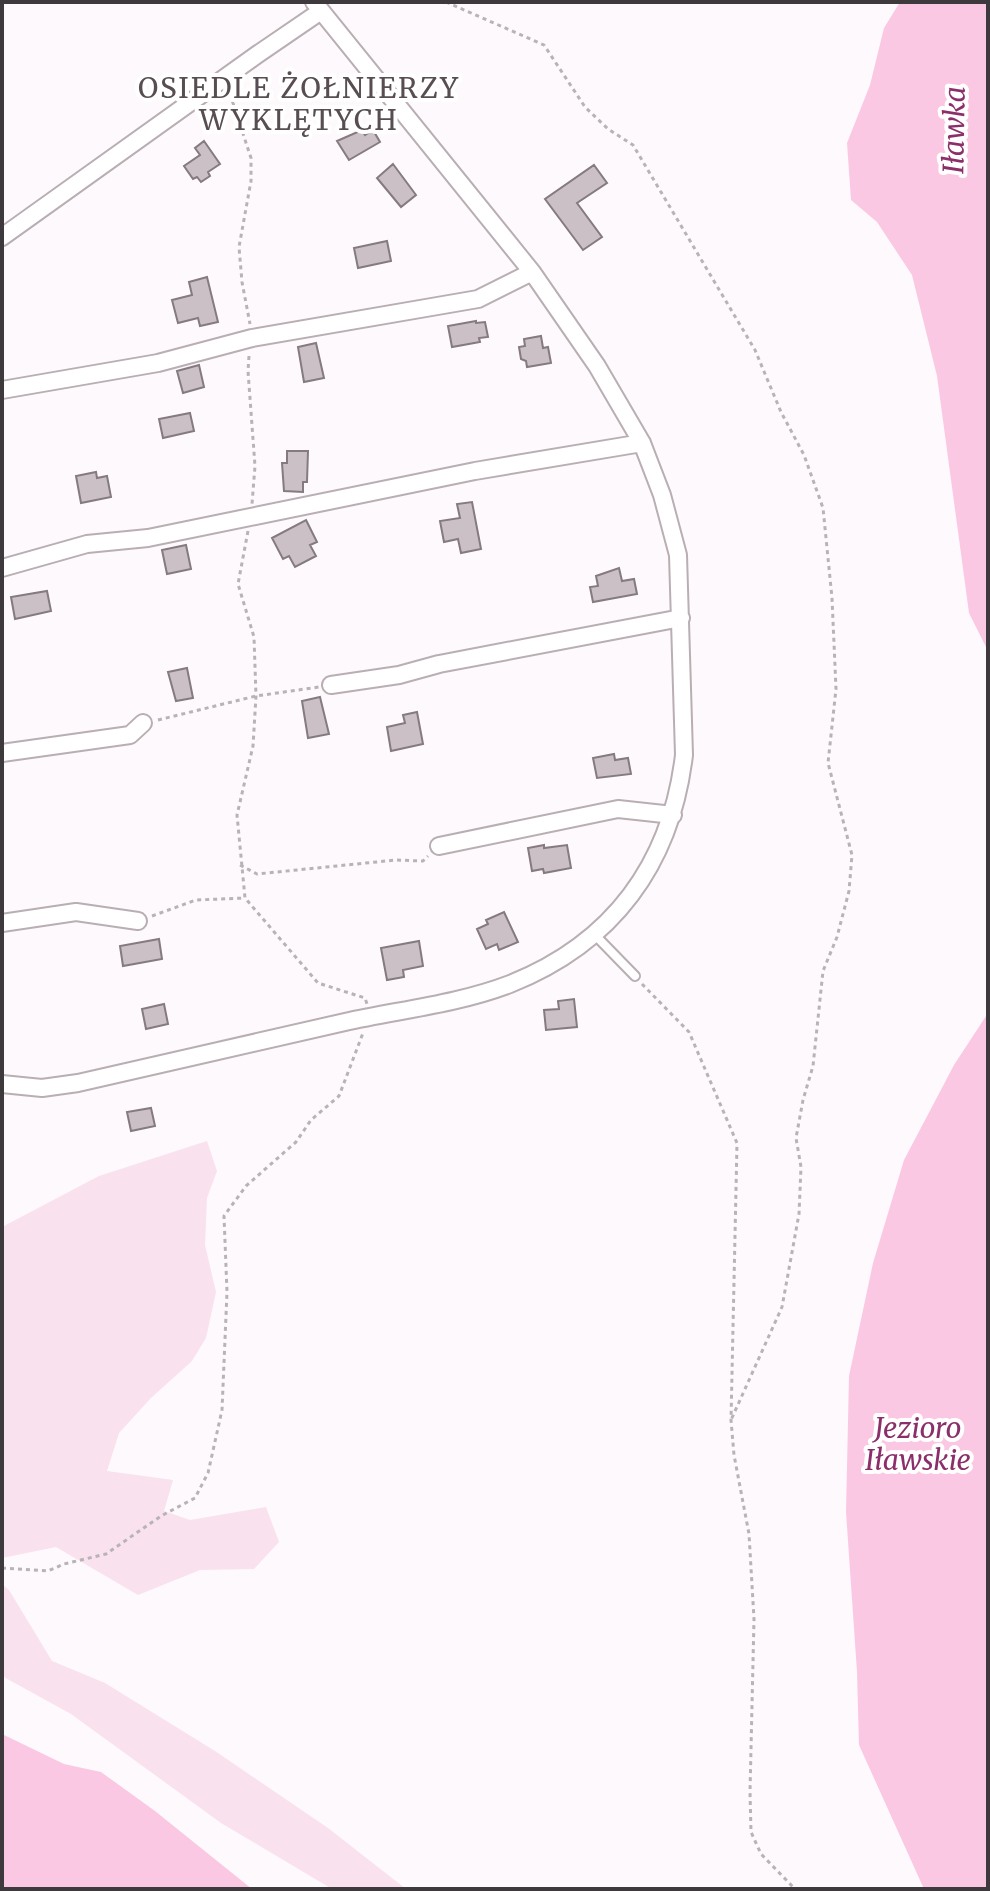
<svg xmlns="http://www.w3.org/2000/svg" width="990" height="1891" viewBox="0 0 990 1891" font-family="Merriweather,serif">
<rect width="100%" height="100%" fill="#fef9fc"/>
<path fill="#f9e1ed" d="M207,1141L217,1171L207,1198L205,1245L216,1292L206,1338L192,1361L151,1398L119,1433L107,1471L173,1480L164,1511L190,1520L266,1507L279,1542L254,1569L200,1570L138,1595L56,1547L2,1558V1227L99,1176Z
M2,1584L9,1590L52,1661L105,1683L215,1751L328,1828L406,1889H332L221,1823L71,1714L2,1676Z"/>
<path fill="#fbc8e4" d="M900,2H988V651L969,613L937,376L912,275L877,222L851,200L847,143L870,85L884,28Z
M988,1013V1889H924L859,1745L857,1672L846,1512L849,1376L873,1263L904,1160L954,1065Z
M2,1734L64,1764L101,1772L155,1811L252,1889H2Z"/>
<path fill="#cbc0c5" stroke="#847a7f" stroke-width="2" d="M362,130L365,135L373,130L380,142L349,160L337,141Z
M204,141L220,164L208,172L210,176L201,182L197,177L193,179L184,166L200,155L195,148Z
M393,164L416,195L401,207L377,178Z
M594,165L607,183L577,203L602,237L583,250L545,199Z
M387,241L391,261L358,268L354,248Z
M207,277L218,322L200,326L198,318L178,323L172,300L192,295L189,282Z
M476,321V323L485,322L488,337L479,338L480,342L452,347L448,326Z
M541,336L543,348L548,347L551,363L527,367L526,361L521,359L519,347L525,346L524,339Z
M316,343L324,378L304,382L298,347Z
M199,365L204,387L183,393L177,371Z
M190,413L194,431L163,438L159,419Z
M287,451H308L307,482H303V492L284,491L282,463H287Z
M96,472L97,478L107,476L111,497L81,503L76,476Z
M472,502L481,549L461,553L458,539L444,542L440,521L460,518L457,504Z
M306,520L317,542L310,545L316,556L295,567L289,556L283,559L272,538Z
M186,545L191,569L167,574L162,550Z
M619,568L622,581L634,579L637,594L593,602L590,587L598,586L596,576Z
M47,591L51,611L15,619L11,597Z
M187,668L193,698L176,701L168,672Z
M320,697L329,734L308,738L302,701Z
M417,712L423,744L391,751L387,727L405,723L403,715Z
M614,754L615,760L628,758L631,774L597,778L593,758Z
M544,845V848L567,845L571,868L544,873L543,869L532,871L528,848Z
M504,912L518,942L499,950L497,944L486,949L477,929L488,924L486,920Z
M159,939L162,959L123,966L120,946Z
M419,941L423,966L403,970L404,977L387,980L381,948Z
M574,999L577,1027L546,1030L544,1010L559,1009L558,1001Z
M164,1004L168,1024L146,1029L142,1009Z
M151,1108L155,1126L131,1131L127,1112Z"/>
<g fill="none" stroke-linecap="round" stroke-linejoin="round">
<g stroke="#b9aeb4" stroke-width="12">
<path id="lane" d="M595,935L635,976"/>
</g>
<g stroke="#b9aeb4" stroke-width="20">
<path id="street" d="M2,237L258,54L321,11
M2,390L158,363L252,338L478,299L532,272
M2,568L87,544L148,538L475,471L642,443
M331,685L399,675L439,664L681,618
M2,753L130,735L143,723
M439,846L618,809L673,815
M2,923L76,912L138,921
M2,1084L42,1088L78,1083C167,1063 256,1042 345,1022C399,1010 458,1004 510,984C613,943 671,864 684,755L678,555L662,495L642,443L597,366L532,272L314,2"/>
</g>
<path stroke="#b8b3b6" stroke-width="3" stroke-dasharray="4 4" stroke-linecap="butt" d="M446,2L544,45L585,107L608,129L633,145L755,350L781,412L804,455L823,508L832,598L836,689L828,763L852,855L849,891L837,937L823,971L813,1066L803,1100L796,1138L801,1167L799,1214L782,1307L731,1420
M230,94L251,158V181L239,247L242,282L250,324
M249,356L248,371L255,466L252,504
M248,531L238,584L254,637L256,696L253,746L237,815L245,898L318,983L365,998L367,1004
M158,720L256,696L319,687
M240,865L257,874L396,860L423,861L428,856
M152,916L196,900L245,898
M642,984L689,1032L737,1143L731,1420L734,1455L749,1534L754,1619L750,1792L751,1832L761,1854L795,1889
M2,1568L48,1571L64,1564L106,1554L161,1516L195,1498L208,1473L222,1410L227,1292L224,1216L246,1186L296,1142L311,1120L339,1096L363,1033"/>
<use href="#lane" stroke="#fff" stroke-width="8"/>
<use href="#street" stroke="#fff" stroke-width="16"/>
</g>
<g text-anchor="middle" stroke-width="8" stroke-linejoin="round" paint-order="stroke">
<g font-size="28" letter-spacing="2" fill="#574d52" stroke="#fff">
<text x="299" y="98">OSIEDLE ŻOŁNIERZY<tspan x="299" dy="32">WYKLĘTYCH</tspan></text>
</g>
<g font-size="28" font-style="italic" fill="#8b2f6a" stroke="#fff">
<text transform="translate(954 130) rotate(-89)" y="10">Iławka</text>
<text x="918" y="1438">Jezioro<tspan x="918" dy="32">Iławskie</tspan></text>
</g>
</g>
<rect width="990" height="1891" fill="none" stroke="#3e393c" stroke-width="8"/>
</svg>
